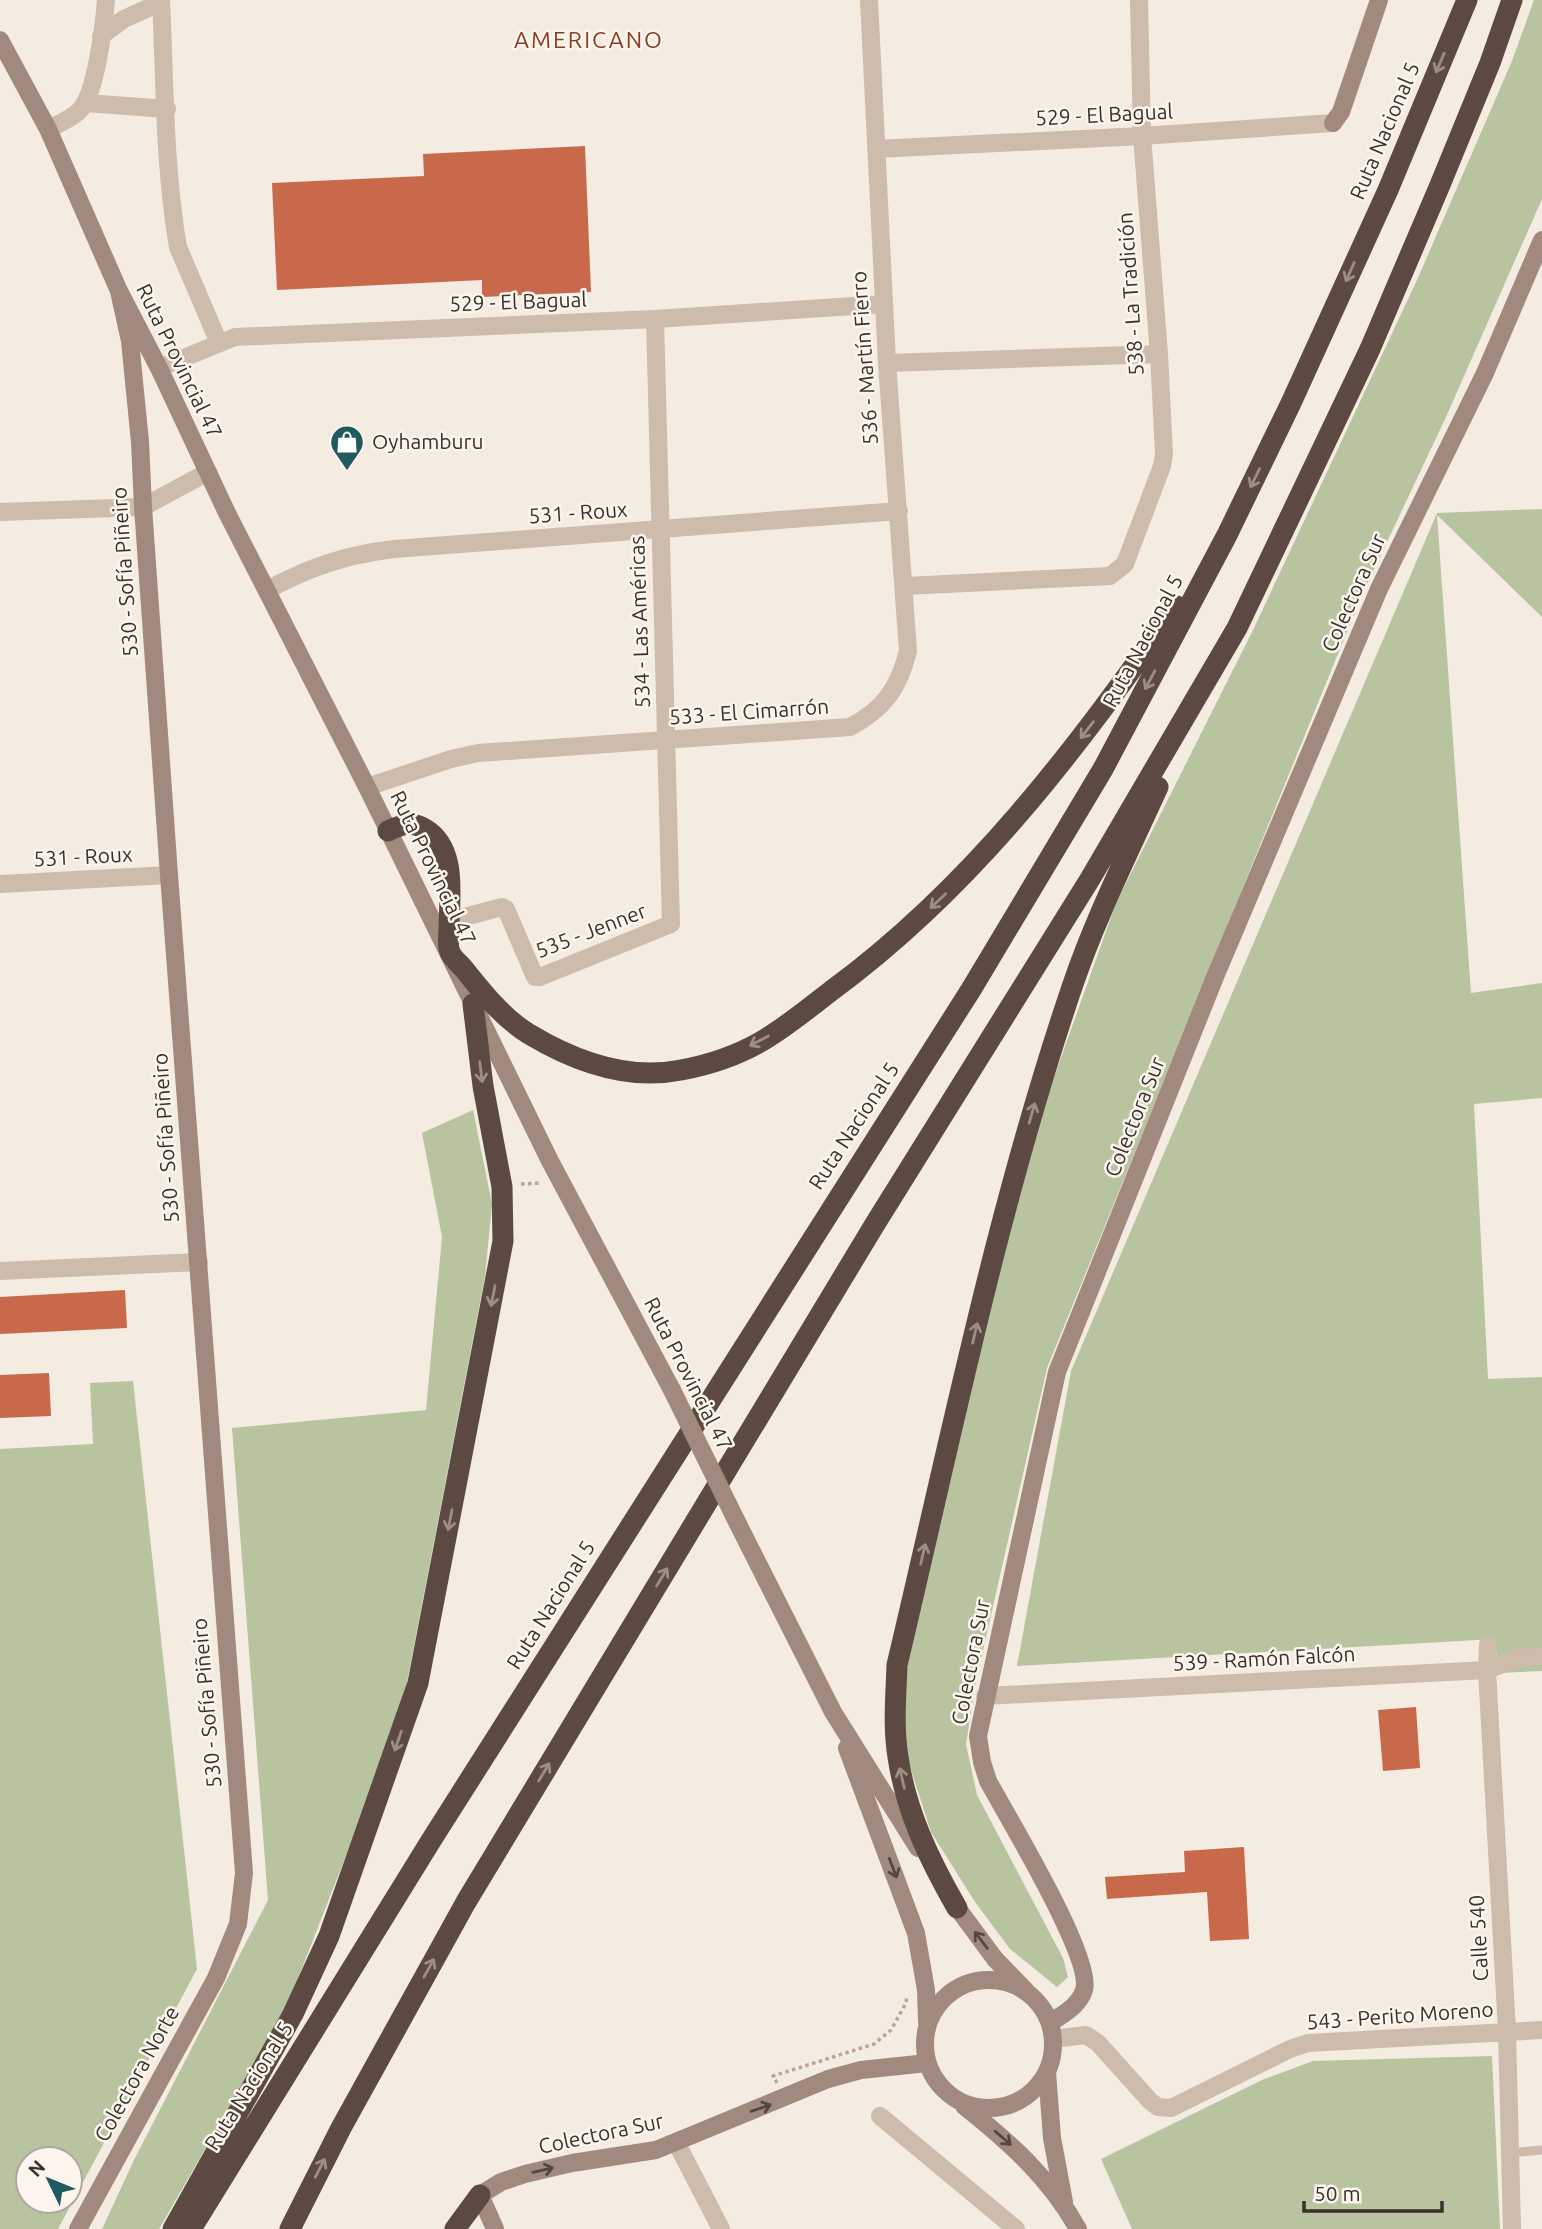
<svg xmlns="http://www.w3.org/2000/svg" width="1542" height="2229" viewBox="0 0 1542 2229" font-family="Ubuntu,sans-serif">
<rect width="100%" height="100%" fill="#f4ebe1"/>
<path fill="#b8c4a0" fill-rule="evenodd" d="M1534,0H1542V199L1446,417L1362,595L1047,1368L975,1686L966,1744L977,1795L1063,1958L1068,1977L1057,1987L1010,1949L975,1902L931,1832L905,1751L904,1687L911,1646L1021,1170L1116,903L1253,630L1417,280L1512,61Z
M1542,509V617L1437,515L1471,993L1542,983V1098L1474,1104L1488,1379L1542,1377V1671L1499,1673L1495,1639L1017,1666L1071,1371L1437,513Z
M473,1110L492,1204L485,1276L407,1682L383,1761L286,2009L159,2229H102L134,2160L268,1900L232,1428L426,1410L442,1237L422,1133Z
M133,1381L197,1969L58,2229H0V1449L93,1444L90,1383ZM28,2159H70V2201H28Z
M1492,2056L1500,2229H1132L1101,2159L1262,2080L1313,2061Z"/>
<path fill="#c8694b" d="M585,146L591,292L482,297V280L277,290L272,183L424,176L423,154Z
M125,1290L127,1328L0,1334V1297Z
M49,1373L51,1416L0,1418V1375Z
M1416,1707L1420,1768L1383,1771L1378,1710Z
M1244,1847L1249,1939L1210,1941L1207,1892L1107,1899L1105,1877L1185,1872L1184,1851Z"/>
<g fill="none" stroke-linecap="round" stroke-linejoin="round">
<path stroke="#b9a596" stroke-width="3.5" stroke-dasharray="3.5 3.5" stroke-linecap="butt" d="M521,1184L542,1183
M777,2083L773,2076L874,2044L891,2030L906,2003L907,1995"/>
<path stroke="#cdbbac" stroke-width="9" d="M1509,2153L1542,2150"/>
<path stroke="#cdbbac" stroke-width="18" d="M161,0C165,82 164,166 178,247L219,343
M101,36L124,19L161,2
M86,103L167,109
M48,129C58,124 72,119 80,110C96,94 104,24 106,0
M876,149L1142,136L1333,123
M887,363L1159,354
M159,368L235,337L655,319L884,304
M0,512L143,507L208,472
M905,586L1110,576L1125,564L1162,466L1164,454L1159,354L1142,136L1139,0
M267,590C310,567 345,555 394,549L899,511
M367,787L451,759L478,753L850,727C884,709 899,688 908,651L887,363L869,0
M0,884L169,875
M449,921L502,907L506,909L532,970L535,977H540L671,924L655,319
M0,1271L199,1262
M1488,1644L1487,1670L1507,2031L1512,2229
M985,1696L1487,1670L1518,1658L1542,1656
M1053,2039L1086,2035L1098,2043L1150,2101L1158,2107L1171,2108L1290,2049L1308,2043L1542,2030
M880,2116L1016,2229
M676,2142L721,2229"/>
<path stroke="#a18a7d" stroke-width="18" d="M0,40L48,129L119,291L159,368L227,513L367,787L550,1161L672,1390
M1333,123L1341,112L1379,0
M738,1524L833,1712L918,1848
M847,1748L916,1933L926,1990L927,2022
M950,1898L995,1959L1026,1991
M925 2044a64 64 0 1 1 128 0a64 64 0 1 1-128 0Z
M1050,2023C1063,2014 1079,2006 1084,1990C1094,1959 1007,1816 988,1781L982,1762L978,1736L1057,1372L1215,977L1379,589L1485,373L1542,240
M1047,2072L1052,2138L1064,2202
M964,2106C1009,2142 1050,2178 1078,2229
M78,2229L216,1978L238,1924L244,1873L169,875L143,507L140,442L130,341L119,291
M495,2229L480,2195L501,2182L525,2174L572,2163L656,2150L828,2079L861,2070L927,2063"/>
<path stroke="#5c4a42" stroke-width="21" d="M388,831C402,824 412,821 425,829C458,849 449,897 449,929C449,936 447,946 450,952C452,958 460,964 464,969C483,993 503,1018 529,1034C574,1061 627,1081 681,1070C708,1065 738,1055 762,1041C786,1027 809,1008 831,991C974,886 1076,749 1177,606
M957,1908C930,1861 906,1812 898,1757C893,1727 896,1695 897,1665C951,1438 997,1208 1072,987C1095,919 1128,853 1158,787
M173,2229L293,2014L329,1936L418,1683L503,1241L502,1187L483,1086L473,1004
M191,2229L432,1839L972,988L1103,769L1227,535L1291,403L1388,190L1467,0
M290,2229L341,2128L466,1902L875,1224L1090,879L1237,628L1370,349L1440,185L1490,63L1512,0
M455,2229L480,2195"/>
<path stroke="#a18a7d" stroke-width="18" d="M672,1390L738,1524"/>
</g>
<defs><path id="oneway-shaft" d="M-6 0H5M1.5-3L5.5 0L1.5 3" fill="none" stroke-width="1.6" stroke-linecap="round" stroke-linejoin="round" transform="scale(1.75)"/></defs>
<g stroke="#9c8e87">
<use href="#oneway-shaft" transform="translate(1440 63) rotate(113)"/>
<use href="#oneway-shaft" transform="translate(1350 272) rotate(114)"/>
<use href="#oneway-shaft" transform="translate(1255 478) rotate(116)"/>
<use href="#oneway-shaft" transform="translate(1150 680) rotate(118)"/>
<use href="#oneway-shaft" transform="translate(1087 730) rotate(128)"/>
<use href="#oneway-shaft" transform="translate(938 901) rotate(137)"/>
<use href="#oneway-shaft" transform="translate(759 1041) rotate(152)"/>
<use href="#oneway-shaft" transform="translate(481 1072) rotate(83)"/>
<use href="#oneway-shaft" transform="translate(1032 1113) rotate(-74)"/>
<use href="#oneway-shaft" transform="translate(493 1296) rotate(101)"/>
<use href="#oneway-shaft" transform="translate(975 1333) rotate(-77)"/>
<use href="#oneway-shaft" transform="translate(450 1520) rotate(101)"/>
<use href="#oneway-shaft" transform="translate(923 1554) rotate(-77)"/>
<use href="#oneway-shaft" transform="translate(662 1577) rotate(-59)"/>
<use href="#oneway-shaft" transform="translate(398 1741) rotate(109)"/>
<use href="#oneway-shaft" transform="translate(544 1772) rotate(-59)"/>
<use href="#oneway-shaft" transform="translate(902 1778) rotate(-103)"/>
<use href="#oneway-shaft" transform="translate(429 1968) rotate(-61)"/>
<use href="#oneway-shaft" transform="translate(320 2168) rotate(-63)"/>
</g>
<g stroke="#544640">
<use href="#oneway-shaft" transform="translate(893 1868) rotate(69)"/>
<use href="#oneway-shaft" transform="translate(981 1940) rotate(-127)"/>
<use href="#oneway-shaft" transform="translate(761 2108) rotate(-19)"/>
<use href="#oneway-shaft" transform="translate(1003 2138) rotate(41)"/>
<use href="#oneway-shaft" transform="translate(543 2170) rotate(-13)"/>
</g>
<defs>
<g id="shop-pin" transform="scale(1.75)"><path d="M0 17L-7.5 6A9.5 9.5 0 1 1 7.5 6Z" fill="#1f5a5e" stroke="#fbf5ee"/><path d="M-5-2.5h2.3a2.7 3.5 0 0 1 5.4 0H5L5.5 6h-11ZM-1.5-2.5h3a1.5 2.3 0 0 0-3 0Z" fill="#fff"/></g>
</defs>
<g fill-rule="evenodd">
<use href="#shop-pin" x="347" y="442"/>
</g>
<g text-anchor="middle" stroke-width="5" stroke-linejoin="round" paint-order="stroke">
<g font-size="21" fill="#3b302b" stroke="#fbf5ee">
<text transform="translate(1104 115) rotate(-3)" y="7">529 - El Bagual</text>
<text transform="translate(1385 131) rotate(-67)" y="7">Ruta Nacional 5</text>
<text transform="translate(1131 294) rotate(-94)" y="7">538 - La Tradición</text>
<text transform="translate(518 302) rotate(-2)" y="7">529 - El Bagual</text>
<text transform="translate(865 358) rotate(-94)" y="7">536 - Martín Fierro</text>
<text transform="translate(179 361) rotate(64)" y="7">Ruta Provincial 47</text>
<text transform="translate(578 513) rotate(-4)" y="7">531 - Roux</text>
<text transform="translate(125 572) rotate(-94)" y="7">530 - Sofía Piñeiro</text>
<text transform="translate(1354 593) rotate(-66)" y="7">Colectora Sur</text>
<text transform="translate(640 622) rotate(-92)" y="7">534 - Las Américas</text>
<text transform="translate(1143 641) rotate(-62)" y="7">Ruta Nacional 5</text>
<text transform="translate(749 712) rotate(-4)" y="7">533 - El Cimarrón</text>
<text transform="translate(83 857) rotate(-3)" y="7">531 - Roux</text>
<text transform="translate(433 868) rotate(64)" y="7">Ruta Provincial 47</text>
<text transform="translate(591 931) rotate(-21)" y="7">535 - Jenner</text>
<text transform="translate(1135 1117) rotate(-68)" y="7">Colectora Sur</text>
<text transform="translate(854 1126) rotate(-57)" y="7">Ruta Nacional 5</text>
<text transform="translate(166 1138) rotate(-94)" y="7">530 - Sofía Piñeiro</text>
<text transform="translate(688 1374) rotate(63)" y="7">Ruta Provincial 47</text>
<text transform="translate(551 1605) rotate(-58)" y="7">Ruta Nacional 5</text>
<text transform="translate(1264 1659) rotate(-3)" y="7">539 - Ramón Falcón</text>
<text transform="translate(971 1662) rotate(-79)" y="7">Colectora Sur</text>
<text transform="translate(207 1703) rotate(-95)" y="7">530 - Sofía Piñeiro</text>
<text transform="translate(1479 1938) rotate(-93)" y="7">Calle 540</text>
<text transform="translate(1400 2016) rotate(-4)" y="7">543 - Perito Moreno</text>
<text transform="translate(137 2074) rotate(-61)" y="7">Colectora Norte</text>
<text transform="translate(249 2086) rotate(-58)" y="7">Ruta Nacional 5</text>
<text transform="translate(601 2134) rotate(-12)" y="7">Colectora Sur</text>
</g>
<g font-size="21" fill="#3b302b" stroke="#fbf5ee" text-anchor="start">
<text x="372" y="449">Oyhamburu</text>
</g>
<g font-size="23" letter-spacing="2" fill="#8c3b22" stroke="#fbf5ee">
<text x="589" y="48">AMERICANO</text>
</g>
</g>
<g transform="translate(49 2180) rotate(313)"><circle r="33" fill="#fbf5ee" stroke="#aea6a0" stroke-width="2"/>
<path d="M0-5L12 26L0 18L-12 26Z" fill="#1f5a5e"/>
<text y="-10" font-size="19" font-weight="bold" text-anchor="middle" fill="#3b302b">N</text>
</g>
<path d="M1304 2201v10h138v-10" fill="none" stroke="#3b302b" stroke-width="3.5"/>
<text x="1314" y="2201" font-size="21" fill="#3b302b" stroke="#fbf5ee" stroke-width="5" paint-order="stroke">50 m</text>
</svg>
